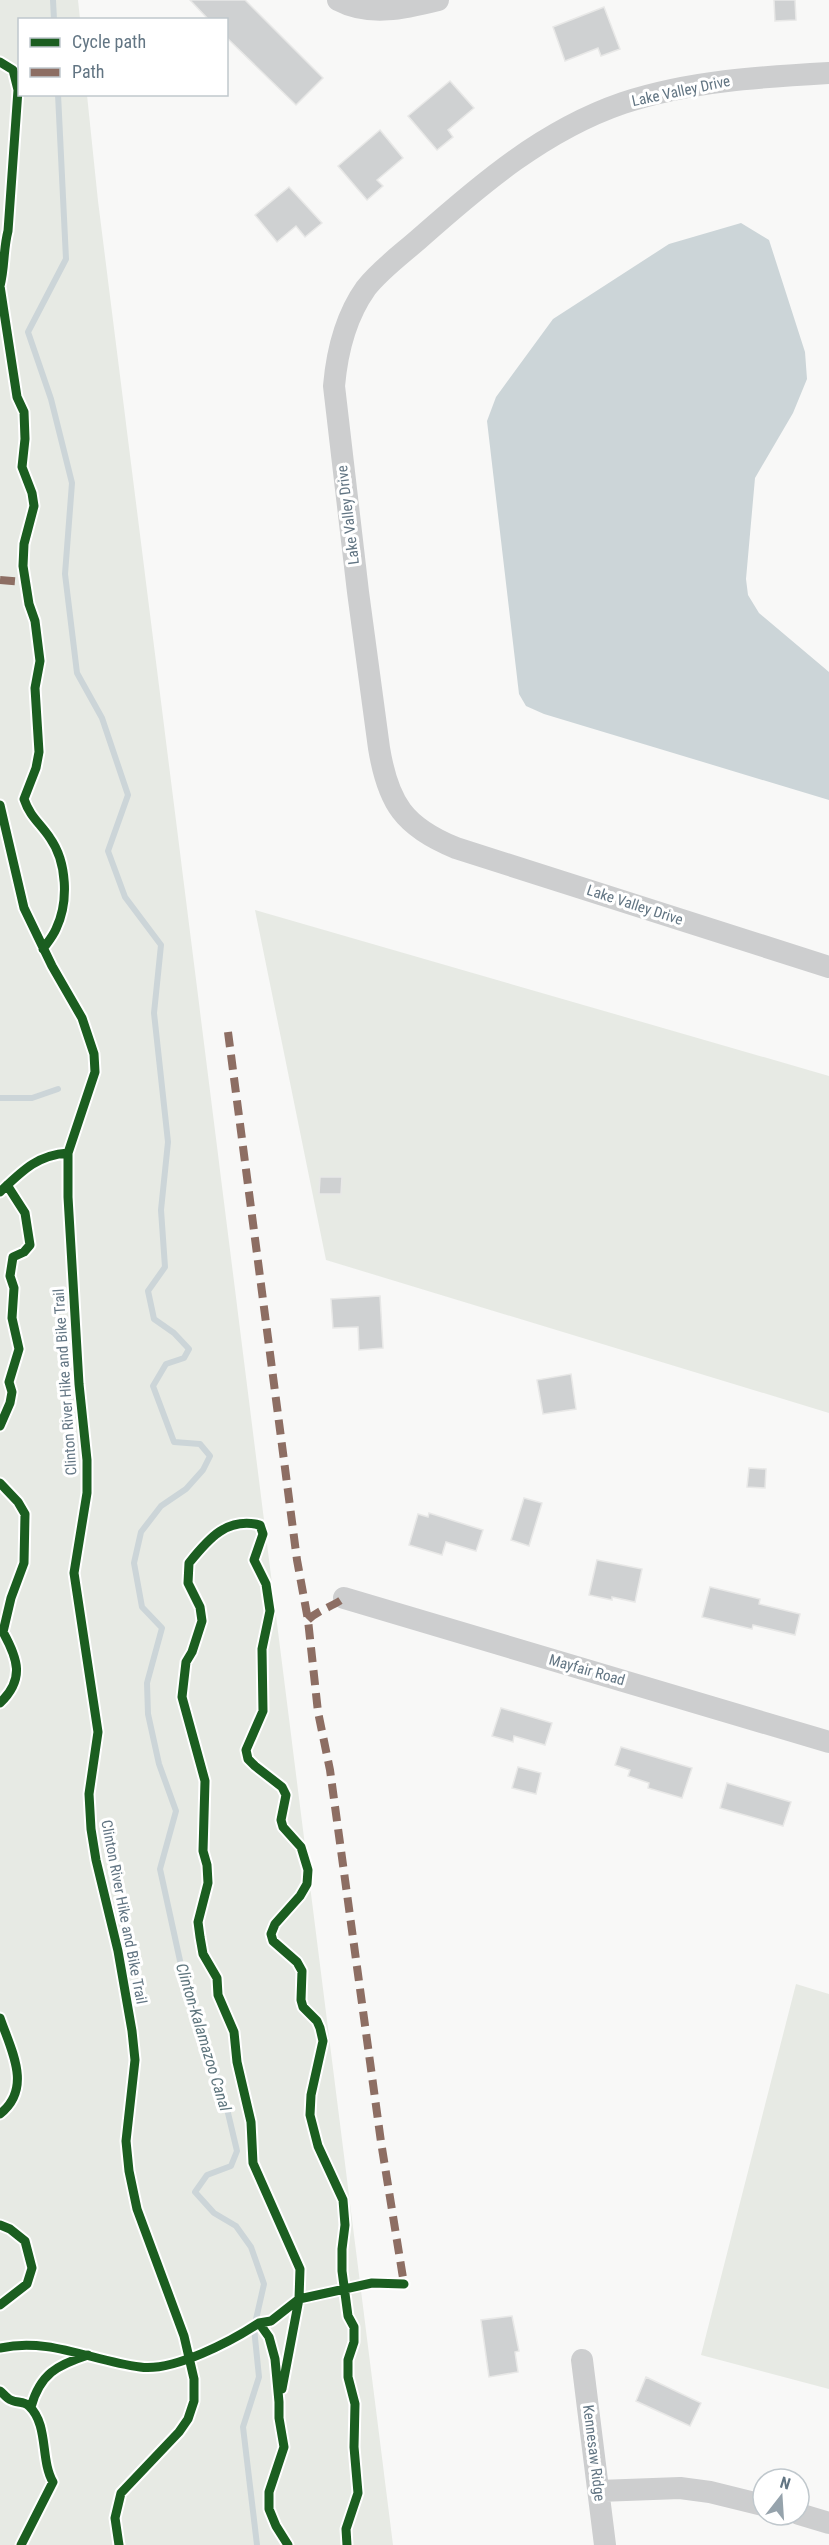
<svg xmlns="http://www.w3.org/2000/svg" width="829" height="2545" viewBox="0 0 829 2545" font-family="'Roboto Condensed',sans-serif">
<rect width="100%" height="100%" fill="#f8f8f7"/>
<path fill="#e7eae4" d="M0,0H78L80,19L20,20V94L87,95L98,201L393,2545H0Z
M255,910L829,1076V1413L326,1260Z
M796,1984L829,1994V2389L701,2355Z"/>
<path fill="#ccd5d8" d="M741,223L769,240L805,352L807,379L793,413L755,478L746,579L748,595L759,613L829,672V800L544,714L526,706L519,694L487,421L496,397L553,319L669,244Z"/>
<g fill="none" stroke-linecap="round" stroke-linejoin="round">
<path stroke="#ccd5d8" stroke-width="6" d="M53,0L54,20
M58,94L66,259L28,332L51,399L72,483L65,574L77,673L102,718L128,795L108,851L125,897L161,945L154,1013L168,1142L161,1210L165,1267L148,1291L154,1319L174,1333L189,1349L184,1358L166,1364L153,1386L174,1442L200,1444L210,1456L203,1470L186,1489L161,1506L141,1532L134,1563L142,1607L162,1628L147,1683L148,1714L159,1764L176,1811L160,1869L184,1979L228,2113L237,2151L231,2166L207,2175L195,2192L214,2213L236,2226L251,2247L264,2284L254,2328L259,2377L243,2427L257,2545
M0,1098H32L58,1089"/>
</g>
<path fill="#cfd1d2" stroke="#e8e8e7" stroke-width="1.5" d="M190,0H245L323,78L296,105L226,37V20H209Z
M774,0H795L796,20L775,21Z
M604,7L620,49L601,56L598,48L565,61L553,27Z
M450,81L474,108L448,130L453,137L437,150L408,116Z
M380,130L403,158L377,180L383,186L367,200L338,166Z
M289,187L322,223L305,237L296,226L277,242L255,215Z
M320,1177H342L341,1194H319Z
M380,1296L383,1348L359,1350L358,1327L333,1328L331,1299Z
M571,1374L576,1409L543,1414L537,1380Z
M749,1468L766,1469L765,1488L747,1487Z
M524,1498L542,1503L529,1546L511,1540Z
M429,1513L483,1530L476,1551L446,1542L442,1555L409,1545L418,1514L428,1517Z
M597,1560L642,1569L635,1602L612,1597V1600L589,1595Z
M710,1587L760,1599L759,1604L800,1614L795,1635L753,1625L752,1629L702,1617Z
M501,1708L552,1723L545,1745L514,1736L513,1742L492,1736Z
M621,1747L692,1768L682,1798L648,1788L649,1783L628,1776L630,1770L615,1765Z
M518,1767L541,1773L536,1794L512,1788Z
M727,1783L791,1802L783,1826L720,1808Z
M512,2316L519,2351L515,2352L518,2372L489,2377L481,2320Z
M646,2377L701,2403L690,2426L636,2401Z"/>
<g fill="none" stroke-linecap="round" stroke-linejoin="round">
<path stroke="#cdcecf" stroke-width="22" d="M338,0C370,17 406,8 438,0
M829,73C759,77 690,81 623,103C544,130 481,184 420,238C402,254 381,269 366,288C346,316 337,352 334,386L358,592L379,748C388,803 404,827 456,848L829,967
M344,1598L829,1742
M582,2360L605,2545
M599,2491L680,2488L710,2492L763,2505
M799,2514L829,2523"/>
<path stroke="#8d6e63" stroke-width="8" stroke-dasharray="15 8" stroke-linecap="butt" d="M0,580L24,582
M228,1032L297,1560L308,1620L318,1712L330,1770L381,2142L404,2284H399
M308,1620C318,1610 332,1607 344,1598"/>
<g stroke="#fff" stroke-width="13">
<path id="cycleway" d="M0,62L13,70L18,90L8,231C3,250 5,267 0,286L17,397L24,412L25,439L22,467L32,493L34,506L24,544L23,566L29,604L35,621L40,661L35,688L39,752L36,768L24,799C30,817 40,823 50,838C67,862 69,902 56,929C53,936 48,942 43,949
M0,805L24,908L52,966L82,1018L94,1054L95,1072L68,1153V1197L79,1384L87,1460V1493L74,1573L98,1732L89,1794L91,1829L96,1860L118,1951L132,2031L135,2060L126,2141L129,2171L137,2209L184,2336L194,2379V2401L188,2419L179,2432L121,2493L115,2518L119,2545
M0,1192C22,1171 37,1155 68,1153
M0,1426L10,1403L12,1392L9,1382L19,1349L12,1318L14,1288L10,1276L13,1257L24,1252L30,1245L25,1213L7,1185
M0,1483L18,1502L25,1514L24,1563L11,1598L3,1632C18,1659 25,1679 0,1703
M0,2018C11,2050 33,2088 0,2114
M0,2225L10,2229L25,2241L32,2268L27,2284L0,2305
M0,2348C49,2337 92,2361 140,2367C173,2372 232,2341 259,2323
M282,2389L299,2299L372,2283L404,2284
M0,2391C3,2393 7,2399 11,2400C16,2403 24,2401 29,2406C49,2425 40,2460 53,2482L21,2545
M31,2407C40,2374 57,2365 88,2355
M288,2545L276,2526L269,2509V2492L284,2447L279,2418V2402L275,2359L269,2337L259,2323L271,2321L299,2299L300,2269L253,2163L251,2122L237,2062L234,2032L218,1995L217,1978L203,1954L200,1937L198,1922L208,1883L207,1865L203,1851L205,1781L182,1697L186,1662L192,1652L202,1621L200,1607L188,1583L189,1563C209,1538 227,1517 260,1525L263,1534L254,1560L266,1584L270,1611L262,1649L263,1711L246,1750L248,1759L255,1766L282,1787L286,1795L281,1820L283,1827L301,1847L308,1870L307,1884L300,1896L275,1924L271,1934L273,1941L297,1962L302,1971L301,2000L303,2007L317,2021L320,2028L323,2041L311,2095L310,2115L318,2146L343,2200L345,2225L342,2249V2271L348,2316L354,2327V2342L348,2360V2377L355,2404L354,2447L358,2493L346,2529L347,2545"/>
</g>
<use href="#cycleway" stroke="#1b5e20" stroke-width="9"/>
</g>
<g text-anchor="middle" stroke-width="6" stroke-linejoin="round" paint-order="stroke">
<g font-size="15" fill="#627583" stroke="#fff">
<text transform="translate(681 91) rotate(-12)" y="5">Lake Valley Drive</text>
<text transform="translate(348 515) rotate(-97)" y="5">Lake Valley Drive</text>
<text transform="translate(635 905) rotate(18)" y="5">Lake Valley Drive</text>
<text transform="translate(65 1382) rotate(-94)" y="5">Clinton River Hike and Bike Trail</text>
<text transform="translate(587 1670) rotate(16)" y="5">Mayfair Road</text>
<text transform="translate(124 1912) rotate(79)" y="5">Clinton River Hike and Bike Trail</text>
<text transform="translate(594 2453) rotate(83)" y="5">Kennesaw Ridge</text>
</g>
<g font-size="16" font-style="italic" fill="#5e757d" stroke="#fff">
<text transform="translate(204 2037) rotate(73)" y="6">Clinton-Kalamazoo Canal</text>
</g>
</g>
<rect x="18" y="18" width="210" height="78" fill="#ffffff" stroke="#c0c8cd" stroke-width="1.5"/>
<rect x="30" y="38" width="30" height="9" fill="#1b5e20" stroke="#c0c8cd" stroke-width="1.5"/>
<text x="72" y="48" font-size="18" fill="#627583">Cycle path</text>
<rect x="30" y="68" width="30" height="9" fill="#8d6e63" stroke="#c0c8cd" stroke-width="1.5"/>
<text x="72" y="78" font-size="18" fill="#627583">Path</text>
<g transform="translate(781 2497) rotate(17)"><circle r="28" fill="#ffffff" stroke="#c0c8cd" stroke-width="1.5"/>
<path d="M0-4.5L10 22L0 15L-10 22Z" fill="#96a3ac"/>
<text y="-9" font-size="16" font-weight="bold" text-anchor="middle" fill="#627583">N</text>
</g>
</svg>
